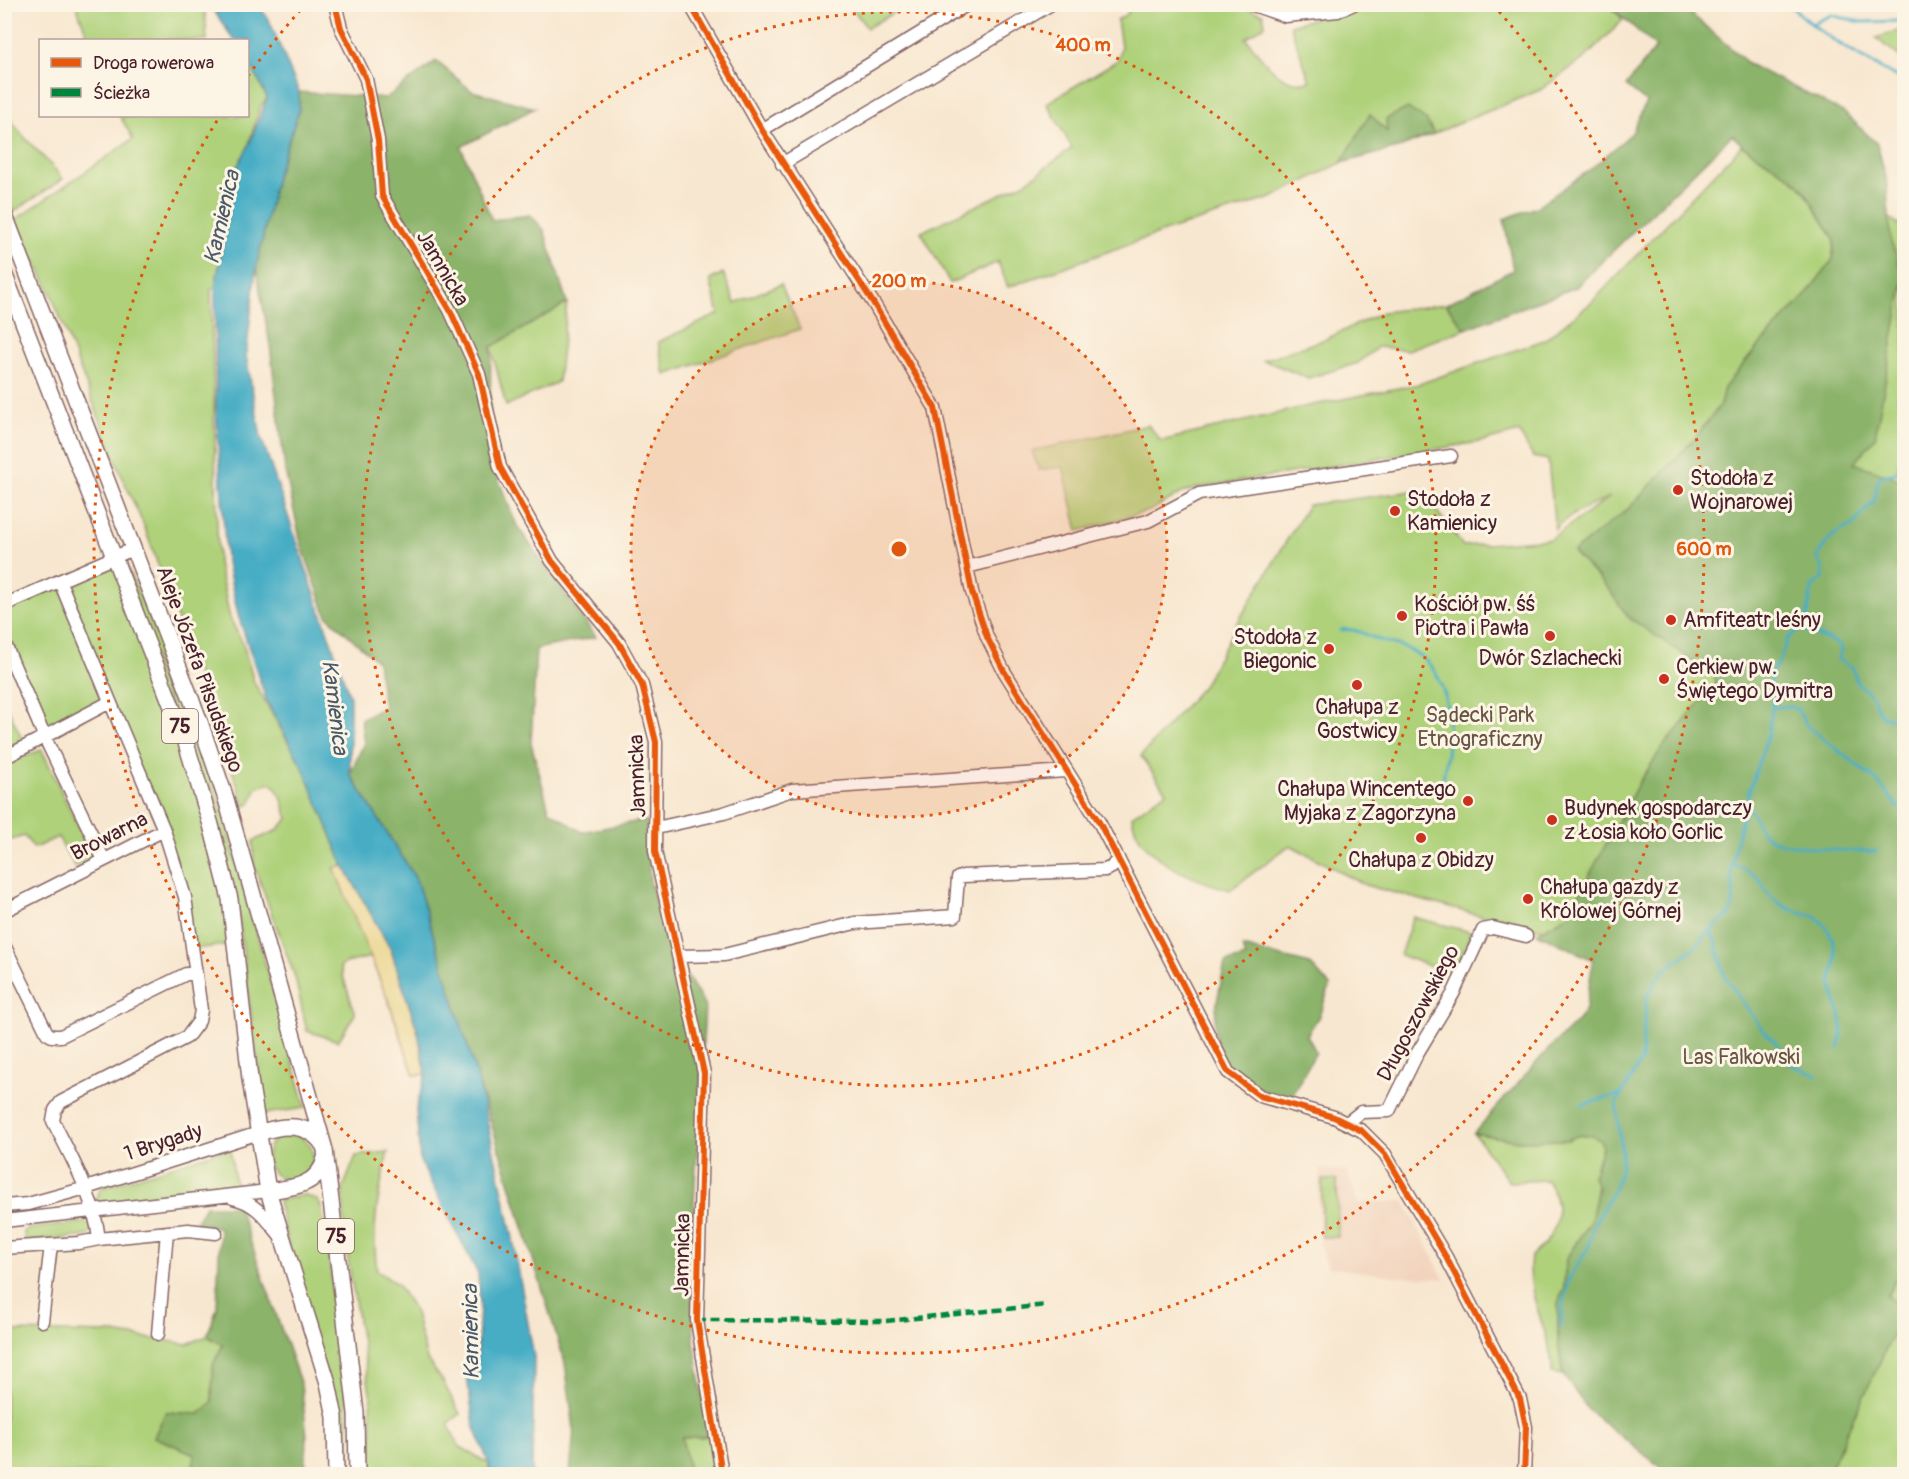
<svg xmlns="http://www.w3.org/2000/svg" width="1909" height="1479" viewBox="0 0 1909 1479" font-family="Pangolin,sans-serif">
<rect width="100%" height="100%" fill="#fcf5e5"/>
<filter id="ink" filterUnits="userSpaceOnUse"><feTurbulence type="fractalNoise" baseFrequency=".0167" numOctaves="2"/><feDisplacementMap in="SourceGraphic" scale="12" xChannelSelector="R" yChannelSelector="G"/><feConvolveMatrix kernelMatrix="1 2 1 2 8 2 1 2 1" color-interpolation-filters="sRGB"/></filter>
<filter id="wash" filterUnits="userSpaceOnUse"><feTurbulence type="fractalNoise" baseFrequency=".008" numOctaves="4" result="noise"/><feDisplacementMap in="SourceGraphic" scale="24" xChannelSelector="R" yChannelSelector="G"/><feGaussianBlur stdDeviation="1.35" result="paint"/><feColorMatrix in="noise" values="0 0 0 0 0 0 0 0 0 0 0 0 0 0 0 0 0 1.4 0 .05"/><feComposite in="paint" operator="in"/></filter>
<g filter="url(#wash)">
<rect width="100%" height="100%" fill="#f8e7d0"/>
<path fill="#f2d4be" d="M1320,1168L1348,1172L1358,1203L1404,1201L1444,1279L1401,1277L1328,1267L1320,1246L1318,1200Z"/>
<path fill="#afd17a" stroke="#7c7852" stroke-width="1.5" d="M76,5H201L205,13L207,40H89Z
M858,5V4L907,5L867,28L852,8Z
M1124,5H1238L1263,14L1265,25L1246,38C1262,58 1281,90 1310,81L1290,25L1364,5H1609L1623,20L1586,57L1540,90L1401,147L1341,163L1271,198L1169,230L1008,287L998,262L950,283L921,232L1026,182L1072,148L1047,103L1118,60L1121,47L1117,20L1129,13Z
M1904,29V60L1876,38Z
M248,59L267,98L260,107L248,147L237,167L215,288L211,289L218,563L230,618L243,644L254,682L304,770L344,866L334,868L371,957L346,963L340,967L355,1014L338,1041L307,1031L295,977L254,866L253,841L276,831L288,819L281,796L272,783L257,787L250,804L245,806L144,526L120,472L51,294L15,220L133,139L120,116H248Z
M5,110C20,138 44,155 63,179L13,212L5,190Z
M1742,145L1792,178L1804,190L1834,239L1833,259L1806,295L1756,349L1724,388L1720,405L1701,430L1886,215L1898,224L1904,221V490L1574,933L1515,925L1365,885L1290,845L1230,890C1194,880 1137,859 1132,816L1166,792L1141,756L1203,686L1239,620L1308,505L1421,490L1463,546L1550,539L1610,497C1595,504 1563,517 1555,529L1548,460L1533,457L1519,432L1485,441L1198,488L1182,493L1149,511L1078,531L1063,467L1039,470L1032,451L1148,425L1161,441L1308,406L1419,384L1544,340L1591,303Z
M723,273L735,303L781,284L800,329L665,375L658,342L719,314L710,280Z
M567,303L558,382L506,406L491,347Z
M1446,304L1465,329L1408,350L1378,347L1358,363L1308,378L1263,360L1326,339L1383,312Z
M115,557L200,789L235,944L192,949L185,897L110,703L46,738L5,642L4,605Z
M125,562L176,679L211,773L306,1108L264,1114L236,896L123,565Z
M4,700L24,743L4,753Z
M42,750L93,859L75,867L58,837L34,848L24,836L5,842V763Z
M1413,917L1471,932L1454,975L1400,955Z
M1474,1133L1519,1141L1568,1140C1580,1133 1590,1133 1601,1140L1602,1148L1596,1166V1201L1591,1220L1566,1259L1564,1287L1558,1303V1343L1563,1375L1552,1373C1553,1332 1525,1302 1531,1256C1558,1236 1566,1210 1547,1180L1509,1182Z
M267 1157a23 23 0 1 1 46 0a23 23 0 1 1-46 0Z
M230,1148L236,1189L102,1205L96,1200L101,1188Z
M388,1152C378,1195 371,1226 377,1271L397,1284L414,1310L427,1360L442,1380L460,1414L448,1424L459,1446L489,1464V1474H369L372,1441L371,1398L347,1253L344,1216L343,1188L356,1156Z
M1322,1180H1337L1338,1237H1322Z
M303,1195L318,1200L322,1209L346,1383L350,1474H342L278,1201Z
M86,1222L91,1225L93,1231L87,1236L25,1242L24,1232L28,1229Z
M1904,1266V1310L1887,1295Z
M1904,1311V1474H1827Z
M5,1331L112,1333L187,1344L207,1336L223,1344L213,1365L212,1403L199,1414L166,1412L154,1437L195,1454L192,1474H5Z
M709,1436L717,1474H690L681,1438Z"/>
<path fill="#8bb36a" stroke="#6a694a" stroke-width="1.5" d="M1609,5H1681L1750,65L1845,113L1877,144L1886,178L1891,241L1904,278L1875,438L1854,463L1904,481V1266L1887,1295L1904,1311L1827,1474H1688L1663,1469L1589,1411L1563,1375L1558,1343V1303L1564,1287L1566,1259L1591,1220L1598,1188L1593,1177L1602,1148L1601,1141C1590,1133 1580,1133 1568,1140L1519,1141L1474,1133L1545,1053L1577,1022L1586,1009L1593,960L1537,933L1568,915L1637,786L1664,745L1716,684L1714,675L1628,617L1607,587L1573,552L1629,508L1696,437L1720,405L1724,388L1756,349L1806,295L1833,259L1834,239L1804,190L1792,178L1742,145L1732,135L1576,287L1465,329L1446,304L1513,270L1504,219L1537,207L1592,168L1632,133L1646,102L1626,86L1656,47Z
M436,61L472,91L535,108L461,147L492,220L530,215L544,230L567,303L491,347L489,456L517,526L596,637L536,649L531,743L549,810L582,832L646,820L650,881L665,941L705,1005L691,1257L694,1341L709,1436L682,1438L690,1474H570L574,1429L565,1363L416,879L350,774L364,743L361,719L384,707L377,661L327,616L301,543L285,470L270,345L256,268L276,177L299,110V92L386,98Z
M1408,108L1427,121L1434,134L1401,147L1341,163L1370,114L1387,132L1386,119Z
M1242,947L1310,964L1330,986L1319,1016L1307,1035L1316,1052L1290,1099C1259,1092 1221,1073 1216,1037C1212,1014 1221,985 1225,963L1246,957Z
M205,1206H238L301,1385L307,1436L305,1474H192L195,1454L154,1437L166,1412L199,1414L212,1403L213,1365L223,1345L207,1336L217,1308L220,1228L196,1222Z"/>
<path fill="#eeda9e" stroke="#9c7c64" stroke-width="1.5" d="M344,866L391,950L418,1032L426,1074L414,1075L390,1005L334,868Z"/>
<path fill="#46adc5" stroke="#486678" stroke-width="1.5" d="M210,5H259L270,22L299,92V110L276,177L256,268L246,356L261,437L350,697V774L416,879L478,1079L512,1234L534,1357L532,1474H489V1464L474,1425L467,1377L477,1364L480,1307L478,1274L420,1161L416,1109L426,1074L418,1032L391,950L344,866L304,770L267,702L238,615L226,558L216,407L215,288L237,167L248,147L267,98L248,59V40H234Z"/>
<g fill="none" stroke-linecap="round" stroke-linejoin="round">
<path stroke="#46adc5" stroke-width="3" d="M1789,4C1822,37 1864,59 1904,81
M1812,24L1831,15L1861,22L1904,21
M1904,371L1898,397L1904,415
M1879,479L1881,476L1896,473L1904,453
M1802,629L1838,644L1842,648L1838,659L1853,668L1856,681L1874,698L1877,709L1883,716L1904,723
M1341,630C1355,628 1364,634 1377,639C1392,644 1407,646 1420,656C1455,681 1451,741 1443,778
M1772,708L1787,706L1797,709L1807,726L1876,780L1899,808
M1747,804C1752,813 1758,828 1766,836C1779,848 1855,852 1876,851
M1732,862C1740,870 1749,870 1756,876C1763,883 1767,895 1776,901C1800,920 1819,904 1833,941C1841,961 1829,973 1832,986C1839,1015 1846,1018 1839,1049
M1710,931L1715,940L1725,977L1762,1029L1782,1049L1790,1064L1817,1076
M1582,1105L1621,1094
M1561,1326L1562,1307L1569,1278L1589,1246L1594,1224L1614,1190L1620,1172L1622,1152L1616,1104L1641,1061L1647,996L1663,971L1694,948L1708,932L1730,914L1734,899L1731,871L1735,845L1750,788L1768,735L1772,708L1771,673L1779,662L1788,638L1806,625L1812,587L1823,578L1822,566L1817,558C1820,551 1830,537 1838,532C1844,529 1850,528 1855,523C1862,515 1865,509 1874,502L1878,481"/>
</g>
</g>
<g filter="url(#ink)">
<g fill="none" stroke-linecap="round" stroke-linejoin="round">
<g stroke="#876565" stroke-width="15">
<path id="minor" d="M335,4L341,28L366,79L378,140L382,196L450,310L479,374L500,467L552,561L619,643L642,685L656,742L655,851L704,1073L697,1320L722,1474
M690,4L762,130L874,304L935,408L972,592L987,637L1004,671L1099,822L1228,1072L1260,1096L1334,1117L1362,1131L1385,1154L1446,1257L1520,1399L1526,1427L1524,1474
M1250,4L1285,16L1338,11L1354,4
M762,130L968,4
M782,164L1051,4
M967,567L1148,521L1199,494L1451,456
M4,605L133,549
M4,642L45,738L104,860
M4,758L110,702
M656,828L724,813L792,790L1065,771
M4,911L164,830
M4,945L47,1033L52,1036H61L186,974H195
M678,956L724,955L855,923L955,916L958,878L963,876L1105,870L1112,867L1118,858
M1347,1123L1361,1112L1389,1111L1418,1052L1453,994L1483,930L1493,928L1526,936
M233,1198C255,1202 266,1218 279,1234
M4,1206L28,1204L86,1188L259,1133
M4,1221L268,1191
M99,1239L188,1230L216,1233
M4,1248L79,1243L99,1239C94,1196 72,1159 53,1121L55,1110L61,1102L187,1037L199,1021L201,1010L185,897L164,830L60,582
M42,1321L51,1245
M158,1334L167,1232"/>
</g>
<g stroke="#876565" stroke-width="18">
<path id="major" d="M4,213L200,722L226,799L325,1150L356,1413L357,1474
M4,273L186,743L211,825L230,899L250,1079L268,1191L328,1383L335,1417L336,1474
M259,1133C281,1125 308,1121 323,1145
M268,1191C291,1188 319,1186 325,1158"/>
</g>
<use href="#minor" stroke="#fff" stroke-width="12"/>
<use href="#major" stroke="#fff" stroke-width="15"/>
<path stroke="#00873e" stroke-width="4.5" stroke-dasharray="9 4.5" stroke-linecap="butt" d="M697,1320L886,1321L1047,1305"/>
<g stroke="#fcf5e5" stroke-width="10">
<path id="cycleway" d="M335,4L341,28L366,79L378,140L382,196L450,310L479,374L500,467L552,561L619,643L642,685L656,742L655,851L704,1073L697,1320L722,1474
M690,4L762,130L874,304L935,408L972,592L987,637L1004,671L1099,822L1228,1072L1260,1096L1334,1117L1362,1131L1385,1154L1446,1257L1520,1399L1526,1427L1524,1474"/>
</g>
<use href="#cycleway" stroke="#e8590c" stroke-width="6"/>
</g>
</g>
<circle cx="899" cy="549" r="268" fill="#e0560e" fill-opacity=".12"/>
<g fill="none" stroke="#e0560e" stroke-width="3" stroke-dasharray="3 6">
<circle cx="899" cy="549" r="268"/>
<circle cx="899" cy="549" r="537"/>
<path d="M248 76A805 805 0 0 1 305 5M1493 5A805 805 0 1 1 220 116"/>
</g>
<g fill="#c8321e" stroke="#fcf5e5" stroke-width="2">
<circle cx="1678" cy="490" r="6"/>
<circle cx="1395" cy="511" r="6"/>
<circle cx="1402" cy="616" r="6"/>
<circle cx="1671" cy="620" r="6"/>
<circle cx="1550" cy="636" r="6"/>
<circle cx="1329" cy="649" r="6"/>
<circle cx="1664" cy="679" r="6"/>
<circle cx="1357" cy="685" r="6"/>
<circle cx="1468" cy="801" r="6"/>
<circle cx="1552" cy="820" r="6"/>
<circle cx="1421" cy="838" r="6"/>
<circle cx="1528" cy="899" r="6"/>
</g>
<g text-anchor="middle" stroke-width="6" stroke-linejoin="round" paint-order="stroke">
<g fill="#fcf5e5" stroke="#7f5f63" stroke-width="1.5">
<rect x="162" y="709" width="36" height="34" rx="4.5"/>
<rect x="318" y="1219" width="36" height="34" rx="4.5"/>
</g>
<g font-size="20" font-weight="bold" fill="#4a1f2b">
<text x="180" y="733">75</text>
<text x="336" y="1243">75</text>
</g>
<g font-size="21" fill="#4a1f2b" stroke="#fcf5e5">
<text transform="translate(443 268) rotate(60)" y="7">Jamnicka</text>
<text transform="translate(200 669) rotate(70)" y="7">Aleje Józefa Piłsudskiego</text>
<text transform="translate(637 776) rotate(-92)" y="7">Jamnicka</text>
<text transform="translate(109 836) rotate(-27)" y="7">Browarna</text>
<text transform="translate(1418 1013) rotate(-62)" y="7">Długoszowskiego</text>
<text transform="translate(163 1142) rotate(-18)" y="7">1 Brygady</text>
<text transform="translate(682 1255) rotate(-89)" y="7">Jamnicka</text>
</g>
<g font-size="21" fill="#4a1f2b" stroke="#fcf5e5" text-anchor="start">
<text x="1690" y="485">Stodoła z<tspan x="1690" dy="24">Wojnarowej</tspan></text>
<text x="1407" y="506">Stodoła z<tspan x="1407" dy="24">Kamienicy</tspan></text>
<text x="1414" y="611">Kościół pw. śś<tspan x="1414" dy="24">Piotra i Pawła</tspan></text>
<text x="1683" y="627">Amfiteatr leśny</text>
<text x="1317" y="644" text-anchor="end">Stodoła z<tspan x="1317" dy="24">Biegonic</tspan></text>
<text x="1550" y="665" text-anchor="middle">Dwór Szlachecki</text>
<text x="1676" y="674">Cerkiew pw.<tspan x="1676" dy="24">Świętego Dymitra</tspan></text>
<text x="1357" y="714" text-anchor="middle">Chałupa z<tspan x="1357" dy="24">Gostwicy</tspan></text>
<text x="1456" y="796" text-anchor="end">Chałupa Wincentego<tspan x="1456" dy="24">Myjaka z Zagorzyna</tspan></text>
<text x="1564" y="815">Budynek gospodarczy<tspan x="1564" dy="24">z Łosia koło Gorlic</tspan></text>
<text x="1421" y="867" text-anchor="middle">Chałupa z Obidzy</text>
<text x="1540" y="894">Chałupa gazdy z<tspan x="1540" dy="24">Królowej Górnej</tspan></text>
</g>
<g font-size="21" fill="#685443" stroke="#fcf5e5">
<text x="1480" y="722">Sądecki Park<tspan x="1480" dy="24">Etnograficzny</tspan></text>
<text x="1741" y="1064">Las Falkowski</text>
</g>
<g font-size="22" font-style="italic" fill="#485869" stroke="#fcf5e5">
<text transform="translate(221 217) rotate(-77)" y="8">Kamienica</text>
<text transform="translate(336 707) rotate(83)" y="8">Kamienica</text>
<text transform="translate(470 1332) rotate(-91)" y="8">Kamienica</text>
</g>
</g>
<circle cx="899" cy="549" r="9" fill="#e0560e" stroke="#fcf5e5" stroke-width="3"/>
<g font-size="18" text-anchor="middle" font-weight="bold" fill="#e0560e" stroke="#fcf5e5" stroke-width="6" stroke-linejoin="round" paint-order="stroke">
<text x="1083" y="51">400 m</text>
<text x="899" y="287">200 m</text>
<text x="1704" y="555">600 m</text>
</g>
<rect width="1909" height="1479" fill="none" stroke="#fcf5e5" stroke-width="24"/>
<rect x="39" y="39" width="210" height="78" fill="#fcf5e5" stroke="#b59f9b" stroke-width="1.5"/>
<rect x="51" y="58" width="30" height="9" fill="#e8590c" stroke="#b59f9b" stroke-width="1.5"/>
<text x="93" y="69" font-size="18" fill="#4a1f2b">Droga rowerowa</text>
<rect x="51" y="88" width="30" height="9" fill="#00873e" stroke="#b59f9b" stroke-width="1.5"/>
<text x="93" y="99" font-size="18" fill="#4a1f2b">Ścieżka</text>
</svg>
